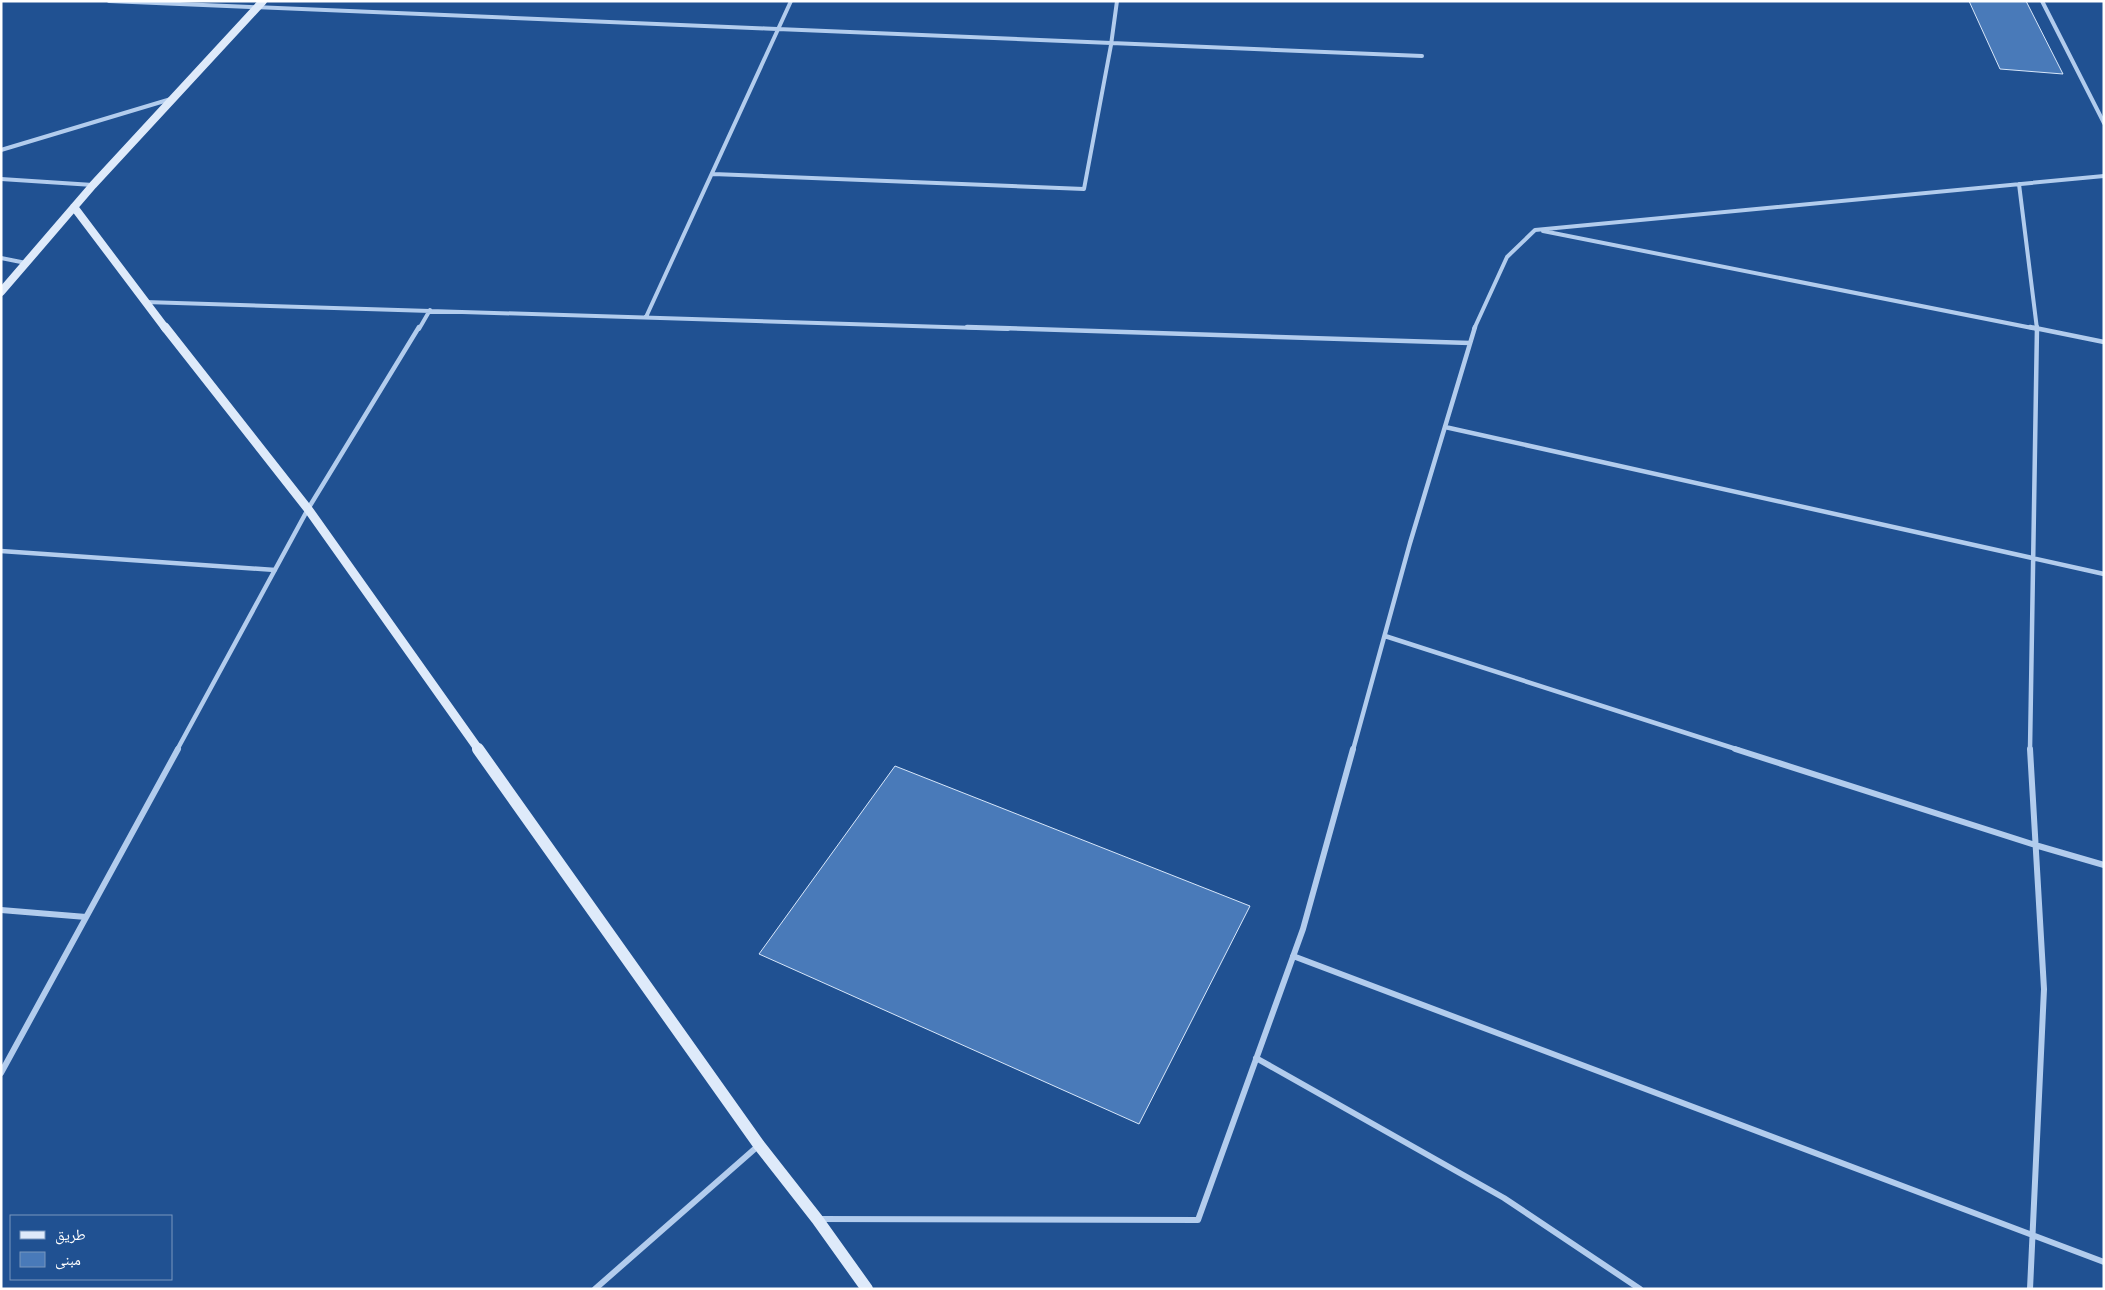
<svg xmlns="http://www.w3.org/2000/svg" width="2105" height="1290" viewBox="0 0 2105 1290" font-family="Quicksand,'Noto Naskh Arabic',sans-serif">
<rect width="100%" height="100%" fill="#205192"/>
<path fill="#497ab9" stroke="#d8e7fa" d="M1969,1H2026L2063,74L2000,69Z
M895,766L1250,906L1139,1124L759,954Z"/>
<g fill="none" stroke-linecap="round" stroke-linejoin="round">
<path stroke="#b2cced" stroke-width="4" d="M109,1C547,16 984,41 1422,56
M2042,1L2104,123
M1,150L171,99
M713,174L1084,189L1111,45L1117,1
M1,179L93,185
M2019,184L2037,329
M1543,231L2037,329
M1,258L26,263
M145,302L1008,329
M646,317L791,1
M419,329L430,310
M1474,329L1507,257L1535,230L2104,176"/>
<path stroke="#b2cced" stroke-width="4.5" d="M967,327L1470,343
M2030,327L2104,342
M1445,427L2104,574
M1,551L275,570
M1385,636L1739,750
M177,750L308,509L419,327
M1353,750L1410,543L1475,327
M2030,750L2037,327"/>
<path stroke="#b2cced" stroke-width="6" d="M1735,749L2035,845L2104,865
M2030,749L2044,989L2030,1289
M1,910L86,917
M1293,956L2104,1262
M1256,1058L1504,1198L1640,1289
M1,1073L178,749
M819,1219L1198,1220L1303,929L1353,749
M595,1289L758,1146"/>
<path stroke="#deeafa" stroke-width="8" d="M74,207L166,329
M1,292L93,185L263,1"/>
<path stroke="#deeafa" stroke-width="9" d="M165,327L308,509L479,750"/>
<path stroke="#deeafa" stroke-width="12" d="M478,749L759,1145L817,1219L867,1289"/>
</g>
<rect width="2105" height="1290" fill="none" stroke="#ffffff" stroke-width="5"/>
<rect x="10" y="1215" width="162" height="65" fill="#205192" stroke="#7997be"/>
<rect x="20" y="1231" width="25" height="8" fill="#deeafa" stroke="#7997be"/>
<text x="55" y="1240" font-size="15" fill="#ffffff">طريق</text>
<rect x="20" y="1252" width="25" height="15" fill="#497ab9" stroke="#7997be"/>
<text x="55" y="1265" font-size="15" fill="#ffffff">مبنى</text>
</svg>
